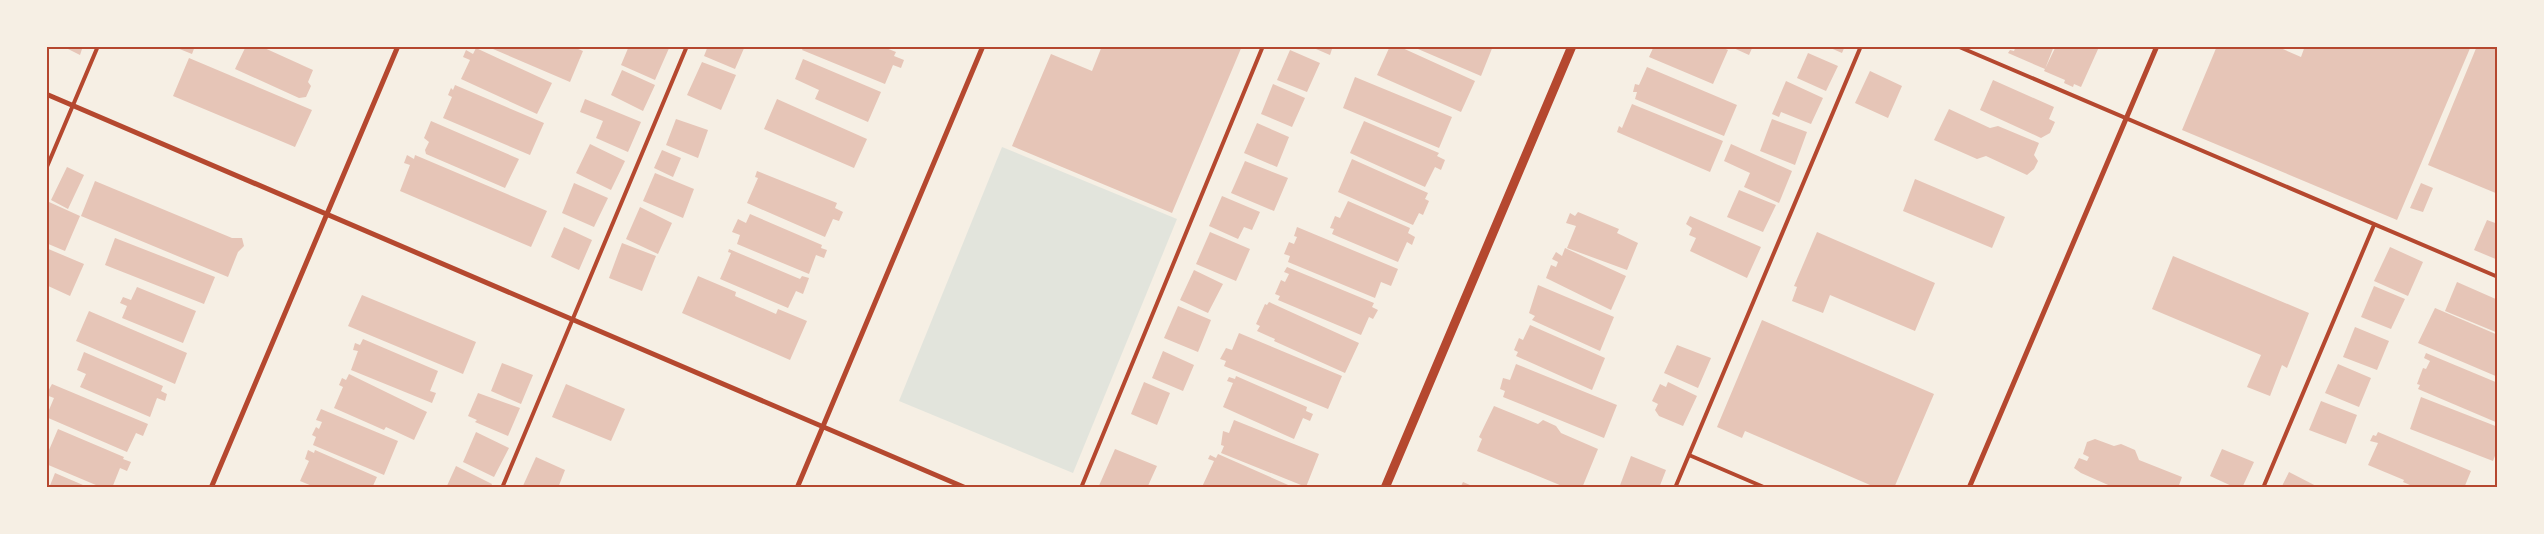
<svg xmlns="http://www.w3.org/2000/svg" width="2544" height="534" viewBox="0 0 2544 534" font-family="'Noto Sans',sans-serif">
<rect width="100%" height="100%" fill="#f6efe4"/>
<path fill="#e2e4dc" d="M1002,147L1177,219L1073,473L899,401Z"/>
<path fill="#e6c5b7" d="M62,46H83L80,55Z
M172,46H195L192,54Z
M246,46H260L313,70L308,82L311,86L306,97L299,98L235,69Z
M486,46H571L583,51L570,82Z
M629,46H670L655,80L621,65Z
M708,46H745L735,69L704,56Z
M804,46H881L896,52L894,56L904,60L901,68L893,65L885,84L802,50Z
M1102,46H1242L1172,213L1012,146L1051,54L1092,71Z
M1309,46H1333L1330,55Z
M1390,46H1398L1475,81L1461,112L1377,75Z
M1411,46H1493L1481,76Z
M1654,46H1719L1728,50L1713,84L1649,57Z
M1729,46H1753L1749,55Z
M1826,46H1845L1842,53Z
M2016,46H2054L2045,69L2008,53L2010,50L2014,51Z
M2056,46L2099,47L2081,87L2074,84L2073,87L2064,83L2065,80L2044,71Z
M2217,46H2276L2301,57L2305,46H2471L2397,220L2182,130Z
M2477,46H2498V194L2428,165Z
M476,48L552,83L537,114L461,79L470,60L463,57L466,50L473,54Z
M1290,50L1320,63L1307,92L1277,80Z
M1808,53L1838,66L1826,91L1797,78Z
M189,58L312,110L295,147L173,96Z
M803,59L881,92L868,122L815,99L819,90L795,79Z
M702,62L736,75L721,110L687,95Z
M1647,67L1737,105L1724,136L1635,99L1637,92H1633L1635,84L1639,85Z
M622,70L655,85L643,111L611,95Z
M1870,71L1902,86L1888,118L1855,103Z
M1355,77L1452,117L1439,148L1343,108Z
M1993,80L2054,107L2049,119L2055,122L2050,133L2041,138L1980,110Z
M1786,81L1823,98L1811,124L1781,112L1779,117L1772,114Z
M1273,84L1305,98L1292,127L1261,114Z
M455,85L544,123L530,155L443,118L452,97L448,95L451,88L453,90Z
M585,99L641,122L628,152L596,138L603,121L580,112Z
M777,99L867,139L854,168L764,129Z
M1632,104L1723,141L1710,172L1617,132L1619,126L1622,128Z
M1949,109L1990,128L1998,126L2039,143L2034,155L2038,161L2034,169L2027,175L1986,156L1977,159L1934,140Z
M676,119L708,130L698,158L666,145Z
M1772,119L1807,132L1795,165L1760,151Z
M431,121L519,159L505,188L426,154L425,150L429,142L424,138Z
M1364,121L1439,153L1437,156L1445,160L1441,170L1435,167L1425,187L1350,153Z
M1257,123L1289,137L1277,167L1244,153Z
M590,144L625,161L611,190L576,173Z
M1731,144L1792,171L1779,203L1744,187L1750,173L1724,161Z
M662,150L681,158L673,177L654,168Z
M407,155L414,159L415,155L547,211L531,247L400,191L410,165L404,163Z
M1352,159L1428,193L1425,199L1429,201L1423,215L1419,213L1413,225L1338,192Z
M1245,161L1288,178L1274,211L1231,193Z
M67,167L84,175L68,209L51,200Z
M757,171L837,203L835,208L843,212L839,221L833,219L825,237L747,203L758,178L755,177Z
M655,173L694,189L683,218L643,201Z
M1915,179L2005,217L1992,248L1903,211Z
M95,181L232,238H242L244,246L238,252L228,277L81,216Z
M574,183L608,198L594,227L562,213Z
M2421,183L2433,188L2423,212L2410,208Z
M1739,190L1776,205L1763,232L1727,217Z
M1222,196L1260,212L1252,230L1244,227L1238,239L1209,226Z
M1348,201L1410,228L1408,233L1415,237L1412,245L1407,242L1398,262L1332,234L1334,229L1330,228L1335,216L1340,218Z
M49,202L80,216L65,251L46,243V209Z
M640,207L672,223L658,254L626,239Z
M1578,212L1619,229L1617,233L1638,243L1627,270L1567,248L1576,226L1566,223L1570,213L1575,216Z
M750,214L822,245L821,248L827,250L824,258L816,255L809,274L737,244L740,235L732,232L738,219L746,223Z
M1690,216L1761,247L1747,278L1690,251L1696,238L1689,235L1692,228L1686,224Z
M2487,220L2498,224V260L2474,250Z
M564,227L592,240L579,270L551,257Z
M1297,227L1398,269L1391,286L1381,282L1375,298L1288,262L1290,256L1284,254L1289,242L1294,244L1297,237L1294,236Z
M1210,232L1250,249L1236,281L1196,264Z
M1817,232L1935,283L1915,331L1830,295L1823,313L1792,301L1797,287L1794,286Z
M115,238L215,277L204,304L105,265Z
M622,243L656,256L642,291L609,278Z
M2390,247L2423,262L2408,296L2374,281Z
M46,248L84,264L70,296L46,285Z
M1565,248L1626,276L1611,310L1546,278L1551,265L1556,267L1558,262L1552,259L1556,252L1562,256Z
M729,249L800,279L802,276L809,278L803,294L796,291L788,308L720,279L731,253L728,252Z
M2173,256L2309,313L2287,368L2282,365L2270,396L2247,387L2261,355L2152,309Z
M1287,267L1374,303L1372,307L1378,310L1373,319L1369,317L1361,335L1278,300L1280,296L1275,294L1281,280L1285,282L1289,274L1284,272Z
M1194,270L1223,284L1208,313L1180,300Z
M698,276L736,292L735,296L776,314L778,309L807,321L790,360L682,313Z
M2457,282L2498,300V333L2445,311Z
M1538,285L1614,317L1600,351L1532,320L1535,316L1529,313Z
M2374,286L2405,299L2391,329L2361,317Z
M137,287L196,311L183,343L122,318L127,306L120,303L123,297L131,300Z
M362,295L476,342L463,374L348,326Z
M1269,302L1359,343L1345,373L1274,341L1275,339L1257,331L1260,326L1256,324L1265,304L1267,305Z
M1178,306L1211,320L1198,352L1164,338Z
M2435,308L2498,335V377L2418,343Z
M89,311L187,353L175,384L76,341Z
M1762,320L1934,394L1894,488H1877L1745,431L1742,438L1717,427Z
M1530,325L1605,358L1592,390L1516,356L1518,352L1514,350L1519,338L1523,340Z
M2355,327L2389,341L2377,370L2343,357Z
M1239,333L1342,376L1328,409L1224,366L1226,361L1220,359L1226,348L1232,350Z
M363,339L438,371L430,391L436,393L432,403L351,370L358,351L353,350L355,343L360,345Z
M1677,345L1711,358L1698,388L1664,373Z
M1163,351L1194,365L1183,391L1152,378Z
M84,352L163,386L161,391L167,394L165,401L157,398L150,417L80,387L86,374L77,370Z
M2426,353L2498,383V423L2418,389L2420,385L2417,384L2423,368L2426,369L2430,361L2424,358Z
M502,363L533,375L521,404L491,391Z
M1516,364L1617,405L1604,438L1503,397L1505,391L1500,389L1503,378L1510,380Z
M2338,364L2371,378L2359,407L2325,393Z
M349,374L427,412L414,440L386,427L384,430L334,408L343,387L339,385L342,378L346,380Z
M1236,376L1307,407L1306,411L1313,414L1310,421L1303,418L1294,439L1223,407L1233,383L1227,381L1229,377L1235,379Z
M1144,382L1170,393L1157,425L1131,414Z
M1668,382L1697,396L1683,426L1659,416L1655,410L1658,404L1652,401L1660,384L1666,387Z
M52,384L148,424L143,436L136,433L127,452L46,417L54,398L46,395Z
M566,384L625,409L611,441L552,417Z
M478,393L520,408L508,436L475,422L477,420L468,416Z
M2421,397L2498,427V448L2493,461L2410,429Z
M2321,401L2357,415L2346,444L2309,430Z
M1494,406L1538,424L1543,420L1556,426L1561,433L1598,449L1582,488H1567L1477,451L1482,439L1479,437Z
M321,409L398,441L384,475L313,445L316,437L312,435L316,427L319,429L322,422L316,420Z
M1234,420L1319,454L1306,487L1221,453L1224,446L1221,445L1223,431L1229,433Z
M58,429L124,457L123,459L131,462L127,471L120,468L112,488H103L46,464V449L49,450Z
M476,432L509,448L494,477L463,462Z
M2378,432L2471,471L2464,488H2417L2403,482L2404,480L2368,465L2378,443L2370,441L2373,435L2376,436Z
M2095,439L2114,446L2121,444L2135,450L2139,460L2182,477L2178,488H2115L2081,473L2074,468L2079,458L2087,461L2089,457L2083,454L2087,442Z
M1115,449L1157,466L1147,488H1098Z
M2222,449L2254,462L2242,488H2236L2210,476Z
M308,450L314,453L315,450L377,477L372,488H317L300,481L309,461L305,459Z
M1218,454L1295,488L1202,487L1214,461L1208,459L1210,455L1216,458Z
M1631,456L1666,470L1659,488H1619Z
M536,457L565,470L558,488H522Z
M456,466L492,484L490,488H446Z
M2289,472L2320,488H2281Z
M55,473L90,488H49Z
M1463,482L1477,488H1460Z"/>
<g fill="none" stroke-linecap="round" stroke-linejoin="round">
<path stroke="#b5482f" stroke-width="4" d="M1957,46L2498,277
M46,169L98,46
M1689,455L1766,488
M502,488L687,46
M1081,488L1263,46
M1675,488L1861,46
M2263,488L2374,225"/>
<path stroke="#b5482f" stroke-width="5" d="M46,94L966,488
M211,488L398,46
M797,488L983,46
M1969,488L2157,46"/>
<path stroke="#b5482f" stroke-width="9" d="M1385,488L1572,46"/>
</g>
<rect width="2544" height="534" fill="none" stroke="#f6efe4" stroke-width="95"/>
<rect x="48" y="48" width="2448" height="438" fill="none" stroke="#b5482f" stroke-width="2"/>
</svg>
